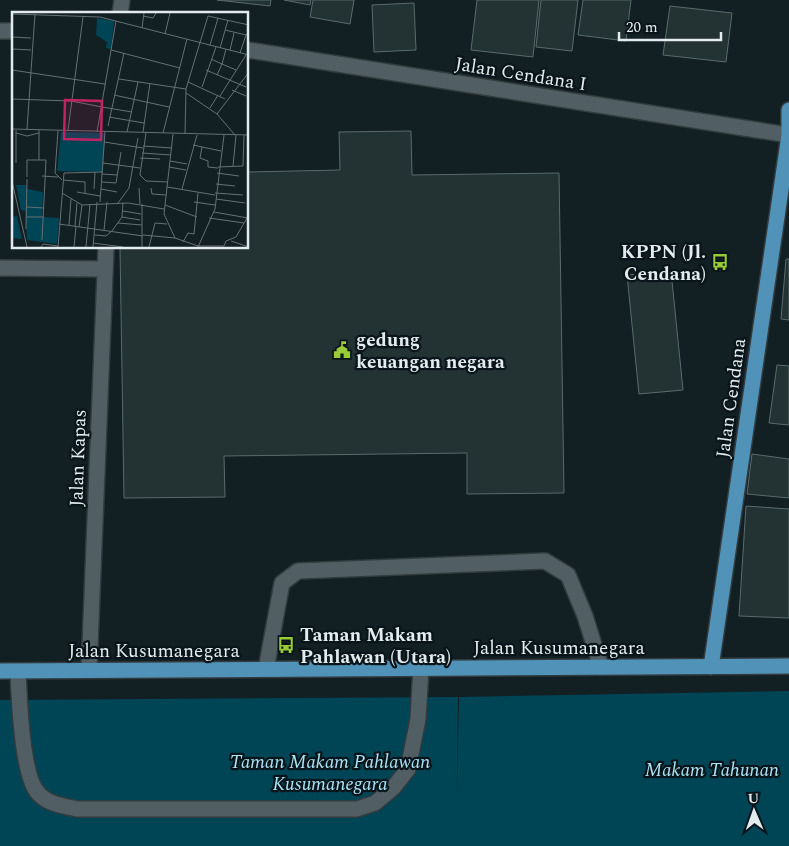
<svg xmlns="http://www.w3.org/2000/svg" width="789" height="846" viewBox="0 0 789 846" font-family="Spectral,serif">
<rect width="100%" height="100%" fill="#121f23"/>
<path fill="#004556" d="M789,691V846H0V700L458,697L457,794L459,697Z"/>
<path fill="#233233" stroke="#5b6b6c" d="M217,0H271L270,6Z
M284,0H311L310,5Z
M313,0H354L350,24L310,17Z
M477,0H539L533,57L471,50Z
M541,0H578L572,51L536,47Z
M583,0H631L626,41L578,35Z
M414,3L416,50L374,52L372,5Z
M670,6L732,13L726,62L663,55Z
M411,131L412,175L559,173L564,493L467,494V453L224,456L225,497L124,498L120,248H248V172L340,170L339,132Z
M786,259H789V320L781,319Z
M671,271L683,390L639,394L627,275Z
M777,365L789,366V425L769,423Z
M752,454L789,459V498L747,494Z
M746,506L789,509V618L739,616Z"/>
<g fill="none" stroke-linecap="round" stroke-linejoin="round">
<g stroke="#323b3e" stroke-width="18">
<path id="minor" d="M120,14L122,0
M0,31H14
M248,50L789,135
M0,268L105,269
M266,669L282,583L298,571L545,561L568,575L585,616L601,667
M89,670L106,248
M18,671C19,697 22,776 38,793C47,804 64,806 77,809H357L375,803L393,788L408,769L418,719L421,668"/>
</g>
<g stroke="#323b3e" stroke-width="18">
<path id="major" d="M789,110V134
M711,667L789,135
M0,671L789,666"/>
</g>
<use href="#minor" stroke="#515f64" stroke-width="15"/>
<use href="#major" stroke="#5192b9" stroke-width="15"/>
</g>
<defs>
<g id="bus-bare" transform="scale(1.35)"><path d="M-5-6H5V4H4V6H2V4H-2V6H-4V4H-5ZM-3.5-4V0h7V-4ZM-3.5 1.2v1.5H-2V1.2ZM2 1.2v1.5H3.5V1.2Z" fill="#99cb36" stroke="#09151a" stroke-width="2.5" paint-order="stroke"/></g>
<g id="civic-bare" transform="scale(1.35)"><path d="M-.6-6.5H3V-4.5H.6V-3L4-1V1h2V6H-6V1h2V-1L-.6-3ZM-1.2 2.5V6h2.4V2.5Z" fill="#99cb36" stroke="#09151a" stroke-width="2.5" paint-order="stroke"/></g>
</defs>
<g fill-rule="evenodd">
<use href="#bus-bare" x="720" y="262"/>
<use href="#civic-bare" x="342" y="350"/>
<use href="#bus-bare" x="286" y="645"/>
</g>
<g text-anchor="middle" stroke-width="4.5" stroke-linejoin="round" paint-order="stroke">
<g font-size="19" fill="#e2ebed" stroke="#09151a">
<text transform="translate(521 73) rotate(9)" y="7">Jalan Cendana I</text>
<text transform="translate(730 398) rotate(-82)" y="7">Jalan Cendana</text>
<text transform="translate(77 458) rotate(-88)" y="7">Jalan Kapas</text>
<text x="559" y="654">Jalan Kusumanegara</text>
<text x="154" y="657">Jalan Kusumanegara</text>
</g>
<g font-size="19" font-weight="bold" fill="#e2ebed" stroke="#09151a" text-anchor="start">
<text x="706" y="258" text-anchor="end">KPPN (Jl.<tspan x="706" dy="22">Cendana)</tspan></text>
<text x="356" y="346">gedung<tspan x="356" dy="22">keuangan negara</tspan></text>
<text x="300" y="641">Taman Makam<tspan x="300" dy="22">Pahlawan (Utara)</tspan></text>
</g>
<g font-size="19" font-style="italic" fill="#aae3f6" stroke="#09151a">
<text x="330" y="768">Taman Makam Pahlawan<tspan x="330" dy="22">Kusumanegara</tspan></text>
<text x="712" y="776">Makam Tahunan</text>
</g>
</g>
<g transform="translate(12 12)">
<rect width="236" height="236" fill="#121f23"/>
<path d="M85,6L102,9L99,37L94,36L95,30L84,23ZM49,120L93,121L91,160L45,159ZM4,173H14L15,177L31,180L30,205L47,206L45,232L15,228L13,199L9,198ZM5,204L10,227L0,226V205Z" fill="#004556"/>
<path fill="none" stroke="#657174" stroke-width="1" d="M0,2L88,5L237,43M131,4L141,6L144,1M130,16L132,1M213,18L234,23L237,19M153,22L158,1M0,25L19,26M198,33L206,6M208,36L216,8M0,37L19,38M99,38L168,56M218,38L222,21M228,41L234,23M199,47L210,52L214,37M0,58L93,72M194,58L234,75M205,63L210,52L224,58M107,67L174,77M176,70L213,87M190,75L204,35M220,78L234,84M174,81L205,102L223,123M102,83L157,95M208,84L234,43M0,87L59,89L90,95M90,95L120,100M198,96L206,83M205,102L237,60M97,105L132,111M96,114L112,41M0,117L237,123M15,117L23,2M56,118L71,5M46,119L43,161L50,168M85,120L104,9M115,120L126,70M131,120L138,71M4,121L15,124L27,121M134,121L128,163L134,169L156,170M151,121L175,27M161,122L152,202L163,226L186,234H212L214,229L224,225L235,206M173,122L174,77L196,4L237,13M92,130L131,136M181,133L209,139M131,134L160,136M190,135L188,146L196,149V155L206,156M130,141L159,143M128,146L148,147M15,148H34L30,228M27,148V118M158,149L175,152M4,151V118M91,151L128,156M221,154L224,123M157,155L174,158M206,155L231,154L232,123M205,161L227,164M90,162L105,163M30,164L46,165M15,165V148M51,168L73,170V181M0,169L15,235M90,170L104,171L109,140M204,172L223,174M155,175L203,183M127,176L128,192M139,176L140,182L154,183M82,177L83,160M89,177L105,180M170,177L185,123M65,180L88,184M50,181L70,193L116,191L152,197M203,181L231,183M204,187L233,191M88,190L93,120M182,190L203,193M106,191L117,176L126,126M153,193L185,205M15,195L32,196M111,199L129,202M202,200L236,206M15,205H32M110,205L128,208M197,206L232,211M106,211L130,213M47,212L131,224M57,213L59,187M63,214L65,191M67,215L70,193M14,217L15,167M92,218L95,190M83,223L94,224L100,219L110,205L111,191M131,223L163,226M219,229L237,235M171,230L176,221L182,222L186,181M81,231L111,235M29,235L31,232L46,234M46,235L52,161L91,160M62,235L64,214M74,235L78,192M81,235L85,190M130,235V192M137,235L143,211L155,212M186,235L203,197L212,123"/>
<path fill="#c42362" fill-opacity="0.15" stroke="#c42362" stroke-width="2.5" d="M53,88L90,89L89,128L52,127Z"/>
<rect width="236" height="236" fill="none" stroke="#e2ebed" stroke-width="2.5"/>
</g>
<g transform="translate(754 811) rotate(358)" stroke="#09151a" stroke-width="4" paint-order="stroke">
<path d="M0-4L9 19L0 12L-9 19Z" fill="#e2ebed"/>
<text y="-8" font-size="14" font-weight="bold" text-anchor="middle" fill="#e2ebed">U</text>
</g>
<path d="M619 32v8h102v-8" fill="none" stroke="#e2ebed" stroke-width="2.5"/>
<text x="626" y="32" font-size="15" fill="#e2ebed" stroke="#09151a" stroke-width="4" paint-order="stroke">20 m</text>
</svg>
